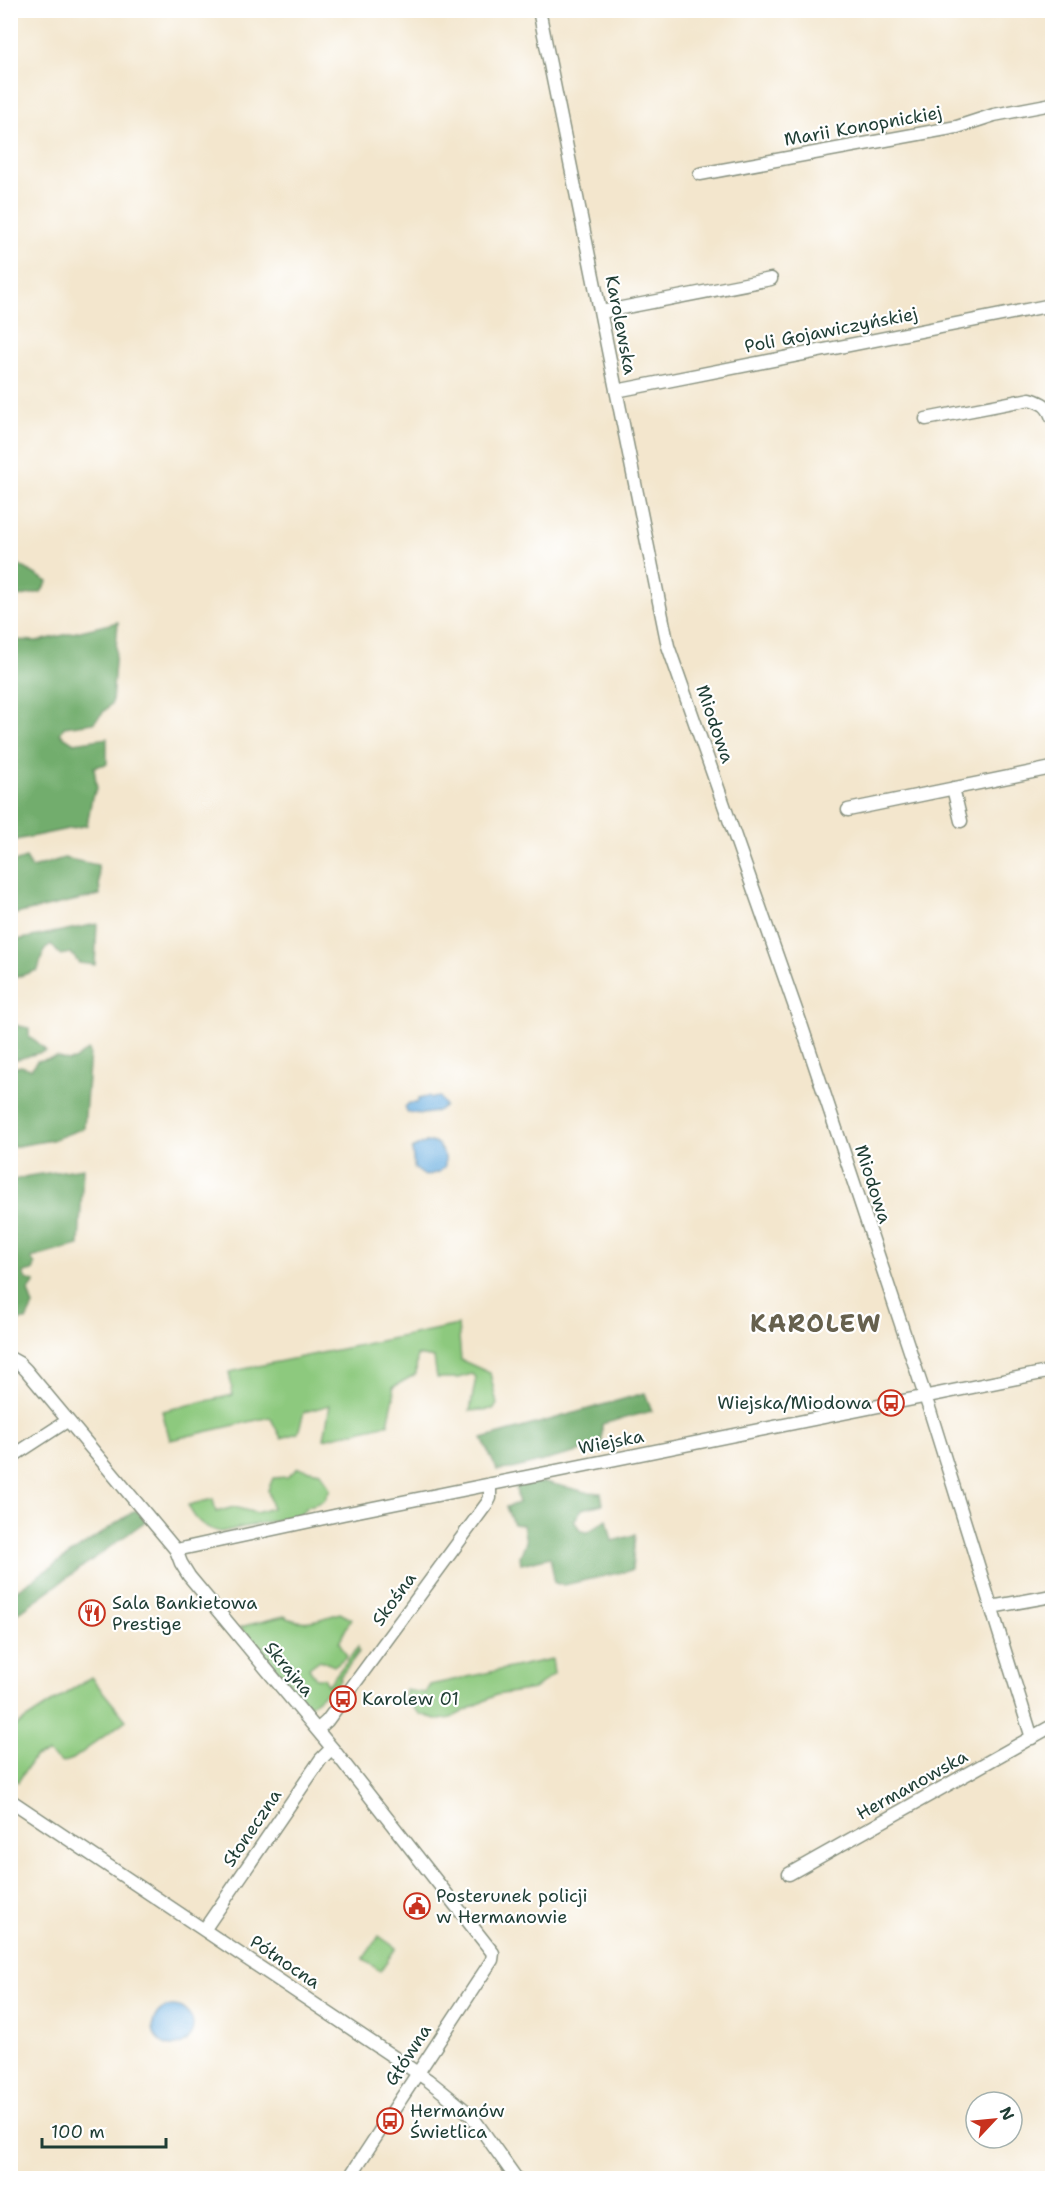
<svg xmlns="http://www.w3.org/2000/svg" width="1063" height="2189" viewBox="0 0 1063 2189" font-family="'Shantell Sans',sans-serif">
<rect width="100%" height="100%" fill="#fff"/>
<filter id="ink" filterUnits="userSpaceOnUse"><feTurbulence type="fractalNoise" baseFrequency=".0167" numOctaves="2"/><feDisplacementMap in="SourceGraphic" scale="12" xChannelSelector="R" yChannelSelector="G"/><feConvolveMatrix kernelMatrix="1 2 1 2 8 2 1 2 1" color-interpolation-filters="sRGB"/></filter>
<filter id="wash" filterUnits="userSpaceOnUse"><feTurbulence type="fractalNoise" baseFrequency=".008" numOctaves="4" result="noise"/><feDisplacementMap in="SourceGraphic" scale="24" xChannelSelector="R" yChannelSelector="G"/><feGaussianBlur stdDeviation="1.35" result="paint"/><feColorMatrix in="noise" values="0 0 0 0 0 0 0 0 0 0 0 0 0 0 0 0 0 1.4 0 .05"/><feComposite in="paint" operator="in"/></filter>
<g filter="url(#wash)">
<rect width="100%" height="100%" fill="#f3e6cd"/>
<path fill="#8dc97e" stroke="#568359" stroke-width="1.5" d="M458,1325L461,1360L490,1373L497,1404L494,1409L470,1411L476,1377L472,1374L458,1378H437L434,1358L417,1355L416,1374L393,1387L394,1397L388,1424L324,1439L330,1405L304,1412L298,1433L281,1438L270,1417L170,1440L162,1411L233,1395L229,1372Z
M298,1468L321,1472L330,1489L324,1501L307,1507L300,1515L221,1532C204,1528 195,1521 188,1505L213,1499L216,1512L234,1507L256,1513L272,1508L268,1490L273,1478L287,1477Z
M340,1613L351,1619L339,1642L347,1656L334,1666L320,1660L309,1668L316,1678H324L328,1685L358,1647L359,1652L340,1677L341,1680L308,1707L240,1627L284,1616C302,1627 321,1619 340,1613Z
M552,1659L554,1674L534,1689L496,1695L451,1718L439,1720L420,1714L405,1700L406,1690L425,1693L430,1685Z
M91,1677L126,1720L73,1759L62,1763L48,1753L34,1757L18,1782L11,1777V1729Z
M379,1936L396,1948L380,1971L363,1959Z"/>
<path fill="#72ad6d" stroke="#487550" stroke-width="1.5" d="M11,560L48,582L41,592L11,598Z
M118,622L112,703L93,723L64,727L60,734L74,743L107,738V764L94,767L97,789L92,797L87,825L11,841V640L39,641Z
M26,858L32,868L64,858L98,865L100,895L11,915V863Z
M97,924L95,965L79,963L71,953L60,955L51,944L44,950L38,970L11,979V941Z
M15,1025L29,1028V1038L36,1041L46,1051L11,1061V1026Z
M88,1050L90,1052L84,1128L52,1140L11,1147V1068L21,1066L31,1069L37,1061L57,1057L68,1061L74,1060Z
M83,1168L79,1245L31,1258L35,1265L33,1271L23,1273L26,1279L35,1282L28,1291L33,1306L26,1320H17L11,1302V1181L28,1176Z
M645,1393L652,1411L602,1424V1446L512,1469L497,1470L482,1439Z
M545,1482L586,1492L601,1493L603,1504L582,1509L574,1521L581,1531L588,1532L607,1519L612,1541L635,1535L632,1570L564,1585L555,1583L550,1557L521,1564L520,1556L526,1542L523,1525L513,1524L506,1507L518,1503L516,1486Z
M136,1510L146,1521L11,1618V1594Z"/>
<path fill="#6aafe0" stroke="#44768a" stroke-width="1.5" d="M429,1096L431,1098L440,1097L445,1106C435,1115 419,1115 407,1112L405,1107L409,1103H417L419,1099Z
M430,1142L438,1144L445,1157V1167L439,1172L425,1176L414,1168L412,1149L421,1144Z
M153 2026a20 20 0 1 1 40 0a20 20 0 1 1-40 0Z"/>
</g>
<g filter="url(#ink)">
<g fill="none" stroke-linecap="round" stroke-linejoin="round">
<g stroke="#899280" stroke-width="15">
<path id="minor" d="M539,10L668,646L802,1027L930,1411L1032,1738
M700,174L957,127L994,115L1052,104
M601,312L771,279
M616,391L1052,305
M926,419L1030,399C1043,403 1048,406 1052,418
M953,788L961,821
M848,810L1052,768
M10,1358L19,1363L26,1370L176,1550L181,1563L189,1576L332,1748L493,1953L492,1960L349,2178
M10,1458L67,1421
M176,1550L343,1514L1052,1371
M991,1607L1052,1596
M317,1730L327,1721L488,1502L490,1498V1484
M10,1800L428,2080L471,2115L516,2178
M789,1874L1052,1726
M204,1930L321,1759L332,1748"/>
</g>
<use href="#minor" stroke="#fff" stroke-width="12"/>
</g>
</g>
<defs>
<g id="bus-ring" transform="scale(1.35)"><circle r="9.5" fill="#fff" stroke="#c8321e" stroke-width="1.5"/><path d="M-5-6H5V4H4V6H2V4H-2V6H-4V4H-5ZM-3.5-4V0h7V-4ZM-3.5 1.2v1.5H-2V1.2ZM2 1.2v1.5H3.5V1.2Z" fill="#c8321e"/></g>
<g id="restaurant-ring" transform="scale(1.35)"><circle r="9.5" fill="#fff" stroke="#c8321e" stroke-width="1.5"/><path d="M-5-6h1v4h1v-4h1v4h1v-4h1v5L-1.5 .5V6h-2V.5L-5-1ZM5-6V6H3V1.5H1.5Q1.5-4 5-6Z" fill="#c8321e"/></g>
<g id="civic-ring" transform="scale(1.35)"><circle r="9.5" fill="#fff" stroke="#c8321e" stroke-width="1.5"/><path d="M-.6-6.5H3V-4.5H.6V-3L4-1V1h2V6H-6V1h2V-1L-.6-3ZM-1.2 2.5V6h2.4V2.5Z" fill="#c8321e"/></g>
</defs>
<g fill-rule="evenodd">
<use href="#bus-ring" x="891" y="1403"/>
<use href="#restaurant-ring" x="92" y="1613"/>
<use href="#bus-ring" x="343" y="1699"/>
<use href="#civic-ring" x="417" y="1906"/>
<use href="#bus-ring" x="390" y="2121"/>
</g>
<g text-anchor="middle" stroke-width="4.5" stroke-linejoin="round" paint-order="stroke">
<g font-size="18" fill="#1f3d34" stroke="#fff">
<text transform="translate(863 126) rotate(-10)" y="6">Marii Konopnickiej</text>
<text transform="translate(621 325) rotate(79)" y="6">Karolewska</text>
<text transform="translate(831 330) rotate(-11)" y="6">Poli Gojawiczyńskiej</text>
<text transform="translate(715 724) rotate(71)" y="6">Miodowa</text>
<text transform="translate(873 1184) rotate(72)" y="6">Miodowa</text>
<text transform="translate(611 1442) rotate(-11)" y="6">Wiejska</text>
<text transform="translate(394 1599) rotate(-54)" y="6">Skośna</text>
<text transform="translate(289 1669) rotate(50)" y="6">Skrajna</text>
<text transform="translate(912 1785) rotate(-29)" y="6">Hermanowska</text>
<text transform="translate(252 1828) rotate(-56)" y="6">Słoneczna</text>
<text transform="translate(285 1962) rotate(34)" y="6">Północna</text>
<text transform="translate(408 2055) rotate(-57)" y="6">Główna</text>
</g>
<g font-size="18" fill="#1f3d34" stroke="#fff" text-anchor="start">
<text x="872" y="1409" text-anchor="end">Wiejska/Miodowa</text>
<text x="112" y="1609">Sala Bankietowa<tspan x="112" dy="21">Prestige</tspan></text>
<text x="362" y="1705">Karolew 01</text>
<text x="436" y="1902">Posterunek policji<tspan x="436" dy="21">w Hermanowie</tspan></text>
<text x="410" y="2117">Hermanów<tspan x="410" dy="21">Świetlica</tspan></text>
</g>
<g font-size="24" font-weight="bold" letter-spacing="1.5" fill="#66614e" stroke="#fff">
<text x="816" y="1332">KAROLEW</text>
</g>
</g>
<rect width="1063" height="2189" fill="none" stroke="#fff" stroke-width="36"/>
<g transform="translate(994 2120) rotate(64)"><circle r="28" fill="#ffffff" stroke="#a5b1ae" stroke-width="1.5"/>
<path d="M0-4.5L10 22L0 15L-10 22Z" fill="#c8321e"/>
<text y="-9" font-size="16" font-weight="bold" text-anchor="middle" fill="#1f3d34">N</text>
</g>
<path d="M42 2138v9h124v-9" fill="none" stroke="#1f3d34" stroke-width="3"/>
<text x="51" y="2138" font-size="18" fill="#1f3d34" stroke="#ffffff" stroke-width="4.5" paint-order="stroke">100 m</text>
</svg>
